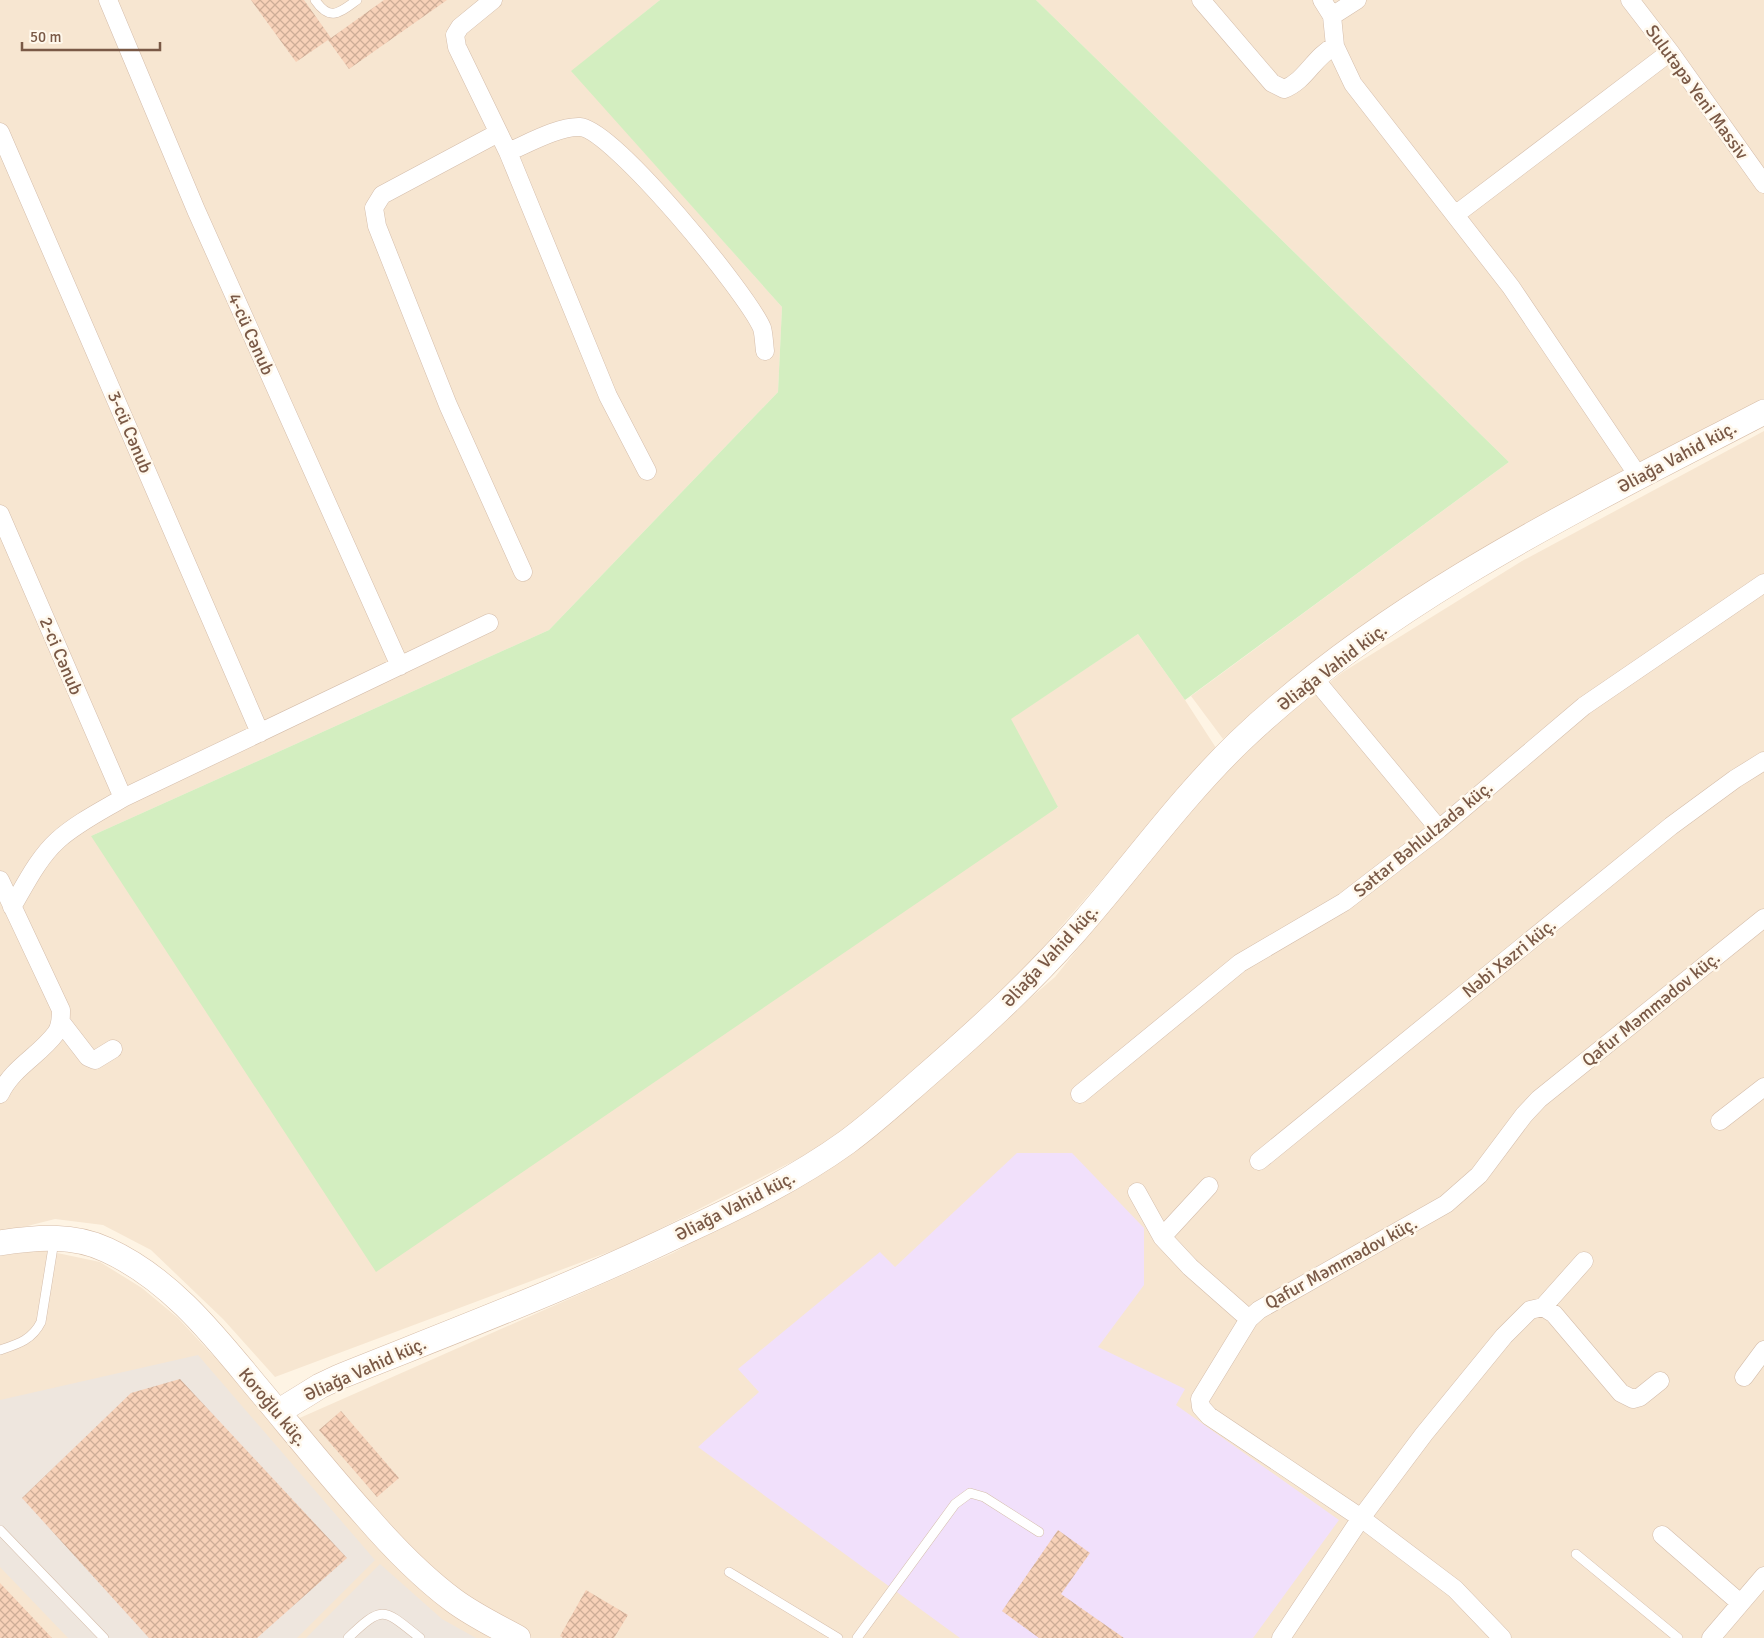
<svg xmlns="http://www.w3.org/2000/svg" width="1764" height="1638" viewBox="0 0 1764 1638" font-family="Signika,sans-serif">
<defs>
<pattern id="building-cross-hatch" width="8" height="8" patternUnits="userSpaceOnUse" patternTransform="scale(1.25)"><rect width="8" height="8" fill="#f7d1b8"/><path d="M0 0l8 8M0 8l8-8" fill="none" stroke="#cdad97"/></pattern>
</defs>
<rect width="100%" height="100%" fill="#fef4e4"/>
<path fill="#f7e6d1" d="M0,0H660L572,71L782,307L778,392L549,630L91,836L1058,808L1010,719L1138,634L1185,700L1218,751L1209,756L1032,960L991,1002L860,1117L817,1149L630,1244L275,1377L223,1319L151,1250L103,1225L55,1219L0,1233Z
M1036,0H1764V399L1527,523L1328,651L1289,681L1223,739L1191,696L1509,462Z
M1764,431V1638H0V1256L43,1250L100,1262L142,1288L178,1318L232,1376L277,1428L673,1253L843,1158L1055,977L1195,803L1237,761L1291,712L1343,672L1522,561Z"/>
<path fill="#eee6de" d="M198,1355L375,1560L297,1638H68L0,1567V1400Z
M380,1564L442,1619L476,1638H306Z"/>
<path fill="#f1e0fb" d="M1017,1153H1072L1144,1228V1285L1098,1347L1185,1389L1176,1405L1339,1520L1253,1638H960L698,1447L759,1392L738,1369L880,1252L895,1267Z"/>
<path fill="#d3eec0" d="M660,0H1036L1509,462L1185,700L1138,634L1011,719L1058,807L376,1272L91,836L549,630L778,392L782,307L571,71Z"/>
<path fill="url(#building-cross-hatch)" d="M251,0H304L331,38L384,0H447L349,69L328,40L296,62Z
M180,1379L347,1558L257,1638H149L22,1498L131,1393Z
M341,1411L399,1478L377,1497L319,1430Z
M1058,1530L1090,1553L1061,1594L1124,1638H1039L1002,1611Z
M0,1583L52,1638H0Z
M586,1590L628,1615L614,1638H563L560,1636Z"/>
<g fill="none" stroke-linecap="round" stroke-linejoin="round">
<g stroke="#d4bdab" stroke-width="10">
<path id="lane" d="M315,0C330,22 339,13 357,0
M0,1350C18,1344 32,1340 41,1322L54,1241
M0,1530L104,1638
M1576,1554L1678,1638
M729,1572L838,1638
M348,1638C383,1604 384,1609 420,1638
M857,1638L955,1504L970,1493L984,1497L1039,1532"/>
</g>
<g stroke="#d4bdab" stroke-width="19">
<path id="street" d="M108,0L196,210L400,666
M493,0L460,27L455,35L457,47L508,152L608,396L647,471
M1201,0L1272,83L1284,89C1306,81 1314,56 1335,46
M1322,0L1332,16L1335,46L1353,84L1511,287L1639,477
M1630,0L1670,52L1764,184
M1332,16L1357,0
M0,132L260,733
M498,133L382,195L374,208L377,226L448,405L523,572
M508,152C527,144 559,126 580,127C613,129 747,293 762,328C764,335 764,344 765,351
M1455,215L1670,52
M0,514L123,798
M1313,677L1439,829
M0,880L61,1010C61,1018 61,1026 56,1033C39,1056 13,1067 0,1094
M12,907C25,885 38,858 58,840C77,823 101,811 123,798L489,623
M61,1022L88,1057L95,1060L113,1049
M1080,1094L1240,963L1344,902L1439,829L1584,706L1764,583
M1720,1121L1764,1087
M1259,1161L1671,826L1735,779L1764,761
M1137,1192L1162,1237L1190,1267L1249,1319
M1162,1237L1209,1186
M1543,1307L1584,1261
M1744,1377L1764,1350
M1662,1535L1739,1602
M1281,1638L1361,1518L1209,1416L1201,1407L1200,1399L1249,1319L1259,1310L1446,1204L1479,1175L1524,1115L1539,1099L1764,918
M1502,1638L1455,1589L1361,1518L1424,1434L1504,1336L1530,1310L1543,1307L1554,1314L1621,1393L1633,1399L1640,1397L1660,1381
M1711,1638L1764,1576"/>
</g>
<g stroke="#d7bda8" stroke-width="26">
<path id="secondary" d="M0,1243C36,1237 74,1234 107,1250C170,1279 213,1334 256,1386C293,1430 328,1474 366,1516C392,1546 421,1576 453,1600C473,1615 496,1626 518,1638
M278,1412L320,1386L339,1377C456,1330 573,1286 686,1231C742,1205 797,1178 847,1142C873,1123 897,1101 921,1080C974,1034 1026,987 1073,934C1129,871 1178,801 1239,742C1387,600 1583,506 1764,412"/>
</g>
<use href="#lane" stroke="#fff" stroke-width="9"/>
<use href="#street" stroke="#fff" stroke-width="18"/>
<use href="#secondary" stroke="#fff" stroke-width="25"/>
</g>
<g text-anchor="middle" stroke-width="5" stroke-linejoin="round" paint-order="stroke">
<g font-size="18" fill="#7a5946" stroke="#fff8ec">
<text transform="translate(1697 92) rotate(54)" y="6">Sulutəpə Yeni Massiv</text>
<text transform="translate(251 334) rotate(66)" y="6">4-cü Cənub</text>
<text transform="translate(130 432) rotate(67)" y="6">3-cü Cənub</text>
<text transform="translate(1677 457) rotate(-28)" y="6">Əliağa Vahid küç.</text>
<text transform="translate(61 656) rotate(67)" y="6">2-ci Cənub</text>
<text transform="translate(1332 667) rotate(-37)" y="6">Əliağa Vahid küç.</text>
<text transform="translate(1423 839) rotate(-39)" y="6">Səttar Bəhlulzadə küç.</text>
<text transform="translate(1050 956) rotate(-47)" y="6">Əliağa Vahid küç.</text>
<text transform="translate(1509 958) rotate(-39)" y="6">Nəbi Xəzri küç.</text>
<text transform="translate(1651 1009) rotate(-39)" y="6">Qafur Məmmədov küç.</text>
<text transform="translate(735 1206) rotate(-27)" y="6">Əliağa Vahid küç.</text>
<text transform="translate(1341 1263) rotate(-29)" y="6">Qafur Məmmədov küç.</text>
<text transform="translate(365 1369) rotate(-24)" y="6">Əliağa Vahid küç.</text>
<text transform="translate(273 1407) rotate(50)" y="6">Koroğlu küç.</text>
</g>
</g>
<path d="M22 42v8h138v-8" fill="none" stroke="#7a5946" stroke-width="2.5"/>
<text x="30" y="42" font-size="15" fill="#7a5946" stroke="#fff8ec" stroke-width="4" paint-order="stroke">50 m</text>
</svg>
